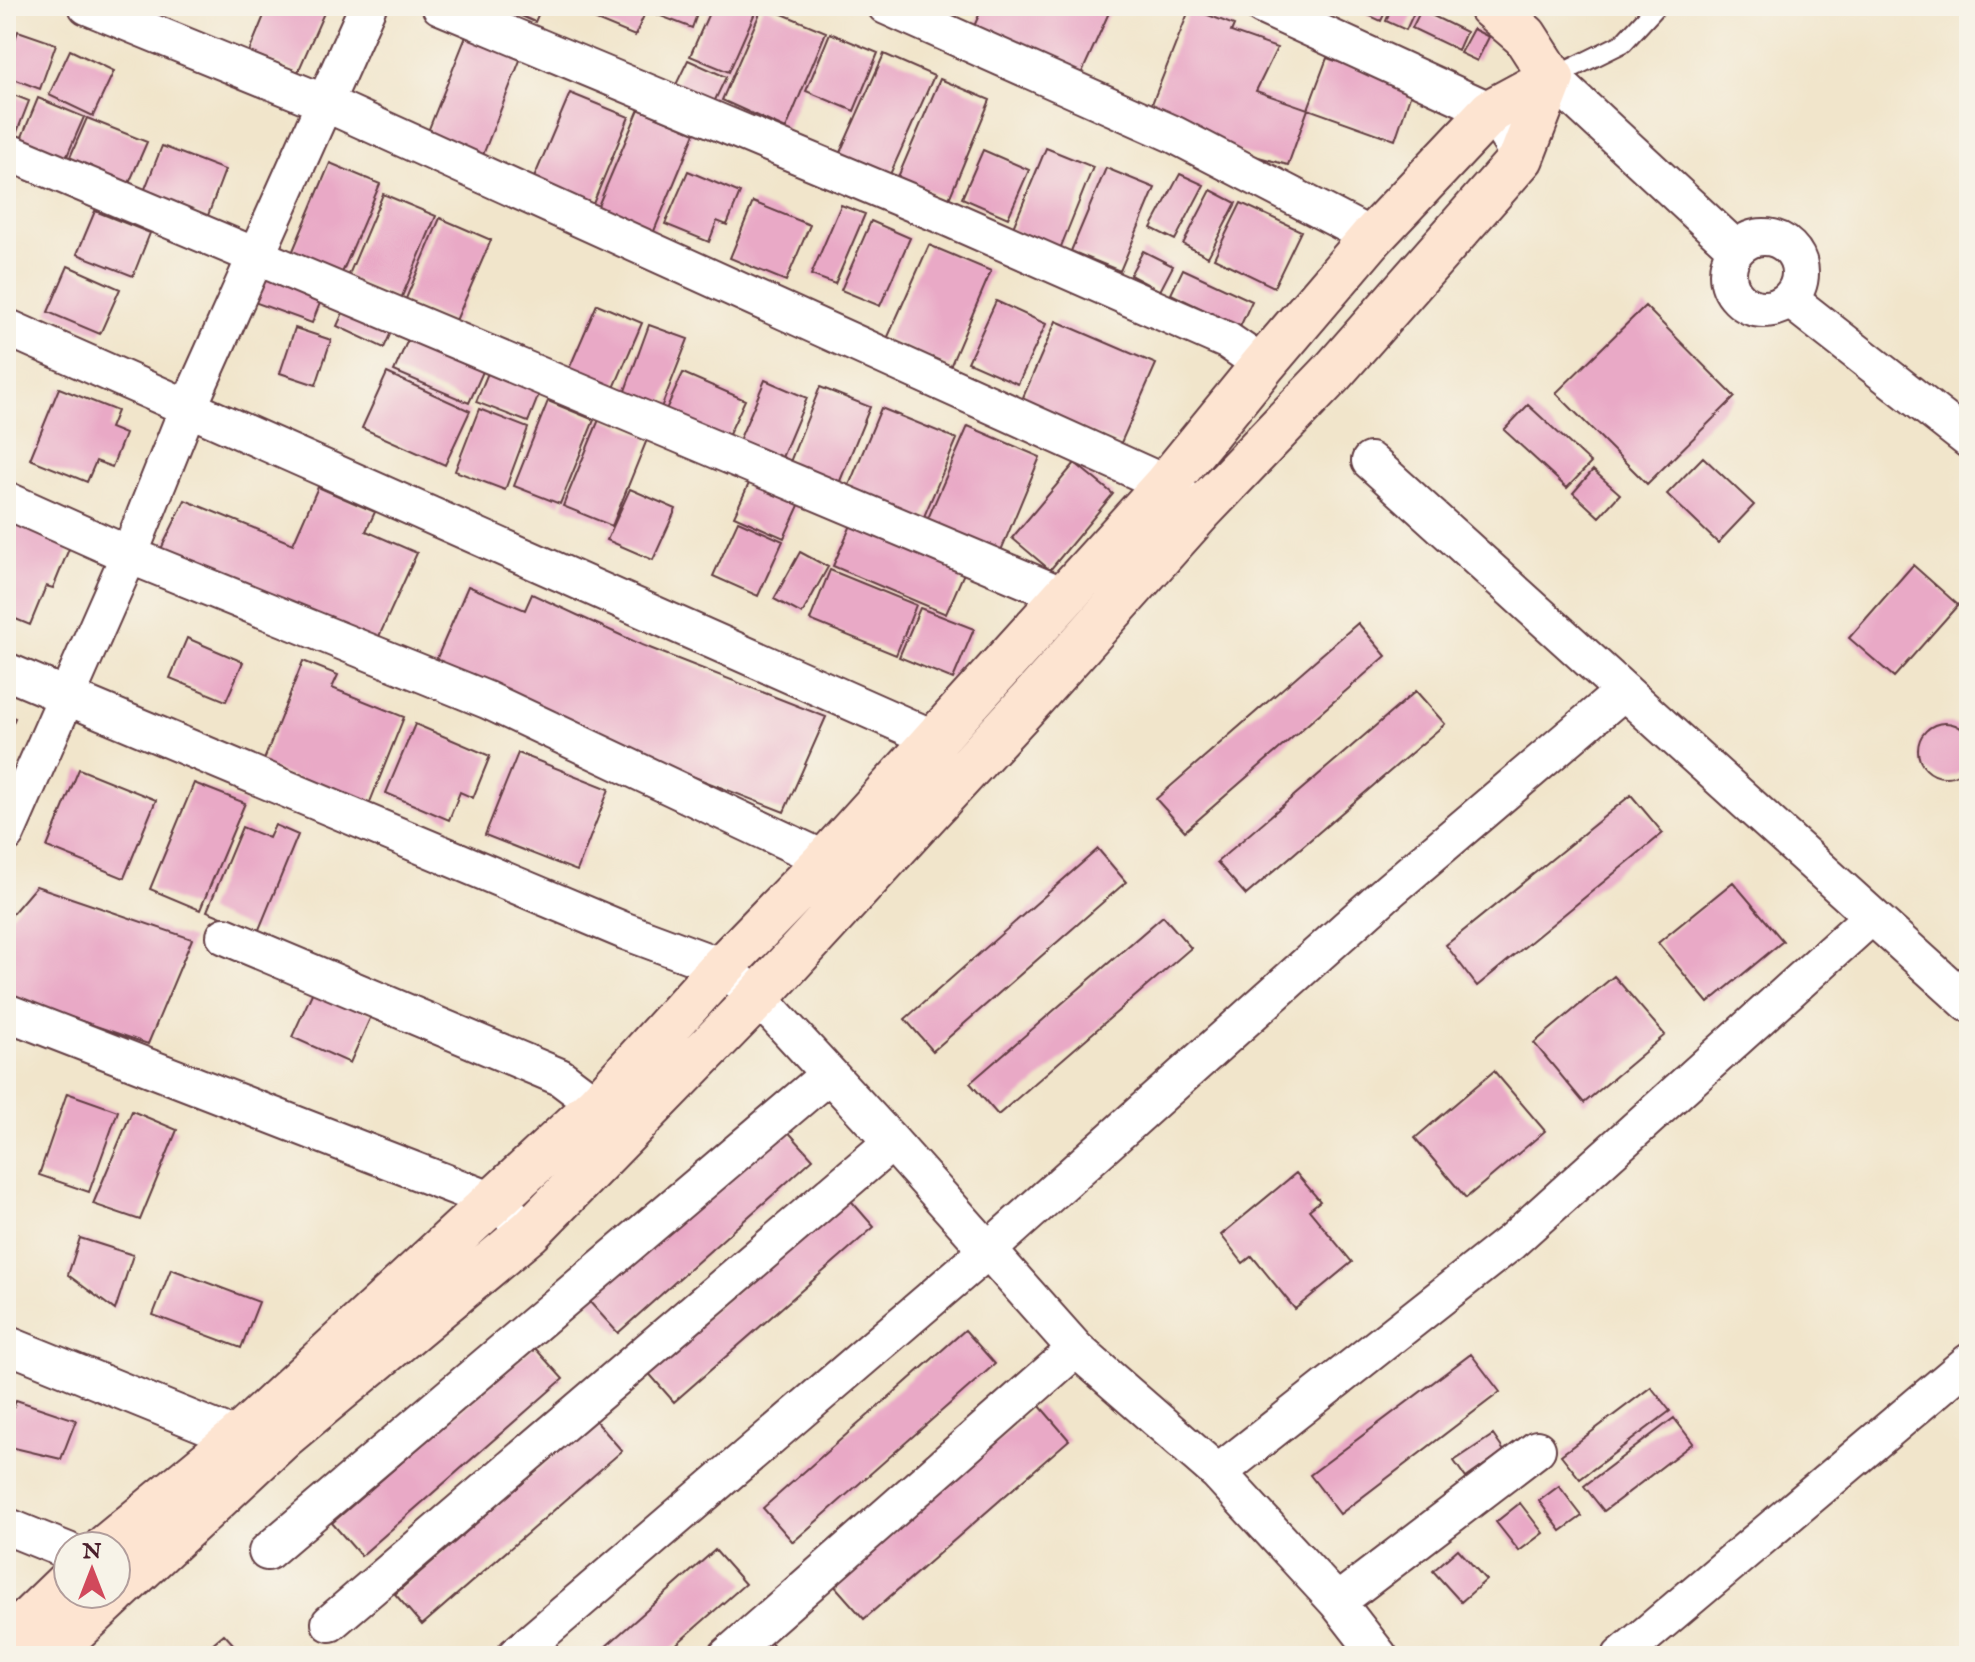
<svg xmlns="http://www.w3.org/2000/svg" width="1975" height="1662" viewBox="0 0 1975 1662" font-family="'IM FELL English',serif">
<rect width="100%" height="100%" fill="#f7f3e8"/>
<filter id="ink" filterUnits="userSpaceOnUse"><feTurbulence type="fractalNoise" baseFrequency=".0125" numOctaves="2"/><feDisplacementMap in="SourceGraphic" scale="16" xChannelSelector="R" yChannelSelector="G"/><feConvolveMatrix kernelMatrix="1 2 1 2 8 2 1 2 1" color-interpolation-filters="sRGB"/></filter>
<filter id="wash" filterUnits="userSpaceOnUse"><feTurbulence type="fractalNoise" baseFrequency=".006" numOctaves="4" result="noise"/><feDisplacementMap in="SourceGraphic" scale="32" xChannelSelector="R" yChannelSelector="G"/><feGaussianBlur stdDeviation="1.8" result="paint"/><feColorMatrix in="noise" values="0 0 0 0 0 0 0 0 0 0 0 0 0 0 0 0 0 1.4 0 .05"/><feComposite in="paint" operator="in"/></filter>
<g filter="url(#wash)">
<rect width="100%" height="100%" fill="#f1e5cb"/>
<g id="blocks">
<path fill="#e9a9c6" d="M268,6H327L298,72L249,52Z
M498,6H542L535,22Z
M600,6H648L635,36L594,19Z
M661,6H700L692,28L658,15Z
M712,6H758L729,72L690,56Z
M763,6L826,32L786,129L722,100Z
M904,6H959L950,25Z
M983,6H1112L1079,79L971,33Z
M1369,6H1388L1381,21L1366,14Z
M1392,6H1417L1406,30L1386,21Z
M1190,8L1234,25L1231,32L1277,48L1256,91L1308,109L1288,165L1229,149L1148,114Z
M1421,10L1466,32L1458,50L1412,28Z
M1473,29L1489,37L1477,61L1460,53Z
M18,31L56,44L40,89L6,76V65Z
M830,33L878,53L854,111L806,91Z
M467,34L522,55L481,160L425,139Z
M70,50L114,71L93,116L49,95Z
M884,54L934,76L888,179L838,157Z
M1327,58L1413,87L1395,140L1308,109Z
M688,60L726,77L708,115L670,97Z
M940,79L990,100L949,199L898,177Z
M6,92L29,101L15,137L6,134Z
M570,93L629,117L588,216L528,192Z
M38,98L84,117L64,163L19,144Z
M639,109L695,133L652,236L595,213Z
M87,118L147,142L127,188L67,164Z
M162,146L225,170L207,218L143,194Z
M1046,148L1093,167L1060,249L1012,230Z
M983,150L1029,170L1008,218L962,198Z
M330,163L380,184L342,273L292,253Z
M1106,168L1155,188L1120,271L1071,251Z
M688,171L740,193L727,225L717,221L709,242L665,224Z
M1180,174L1204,185L1175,240L1151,228Z
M1211,190L1236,203L1208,257L1183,244Z
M383,194L436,216L401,299L348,277Z
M753,202L810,225L786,281L730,258Z
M1241,203L1301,231L1274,287L1214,258Z
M841,205L865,214L835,284L811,275Z
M95,211L150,233L133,276L77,254Z
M440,218L491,240L455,323L405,301Z
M871,221L910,238L880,306L841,290Z
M929,245L991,271L950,367L887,339Z
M1143,251L1173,266L1160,291L1130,275Z
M68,266L120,289L100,334L48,312Z
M267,266L326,288L312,323L254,302Z
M1183,269L1252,301L1240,327L1171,294Z
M350,297L397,319L384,348L337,326Z
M996,301L1046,324L1018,384L968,362Z
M597,304L642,323L611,395L566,376Z
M1645,306L1735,397L1647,484L1556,393Z
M1056,321L1156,364L1120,445L1021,402Z
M649,325L688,339L659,413L622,399Z
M295,328L331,340L316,385L280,373Z
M410,335L485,367L469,403L394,371Z
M492,363L543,384L528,422L476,402Z
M387,373L470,411L445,465L362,428Z
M683,373L745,400L725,443L663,416Z
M765,380L807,398L778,467L735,450Z
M820,387L870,407L836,491L786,472Z
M59,388L117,411L110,428L125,434L112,467L96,461L87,482L30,459Z
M548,401L594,420L560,504L514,486Z
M1528,405L1591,463L1567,488L1504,430Z
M881,408L957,439L920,526L845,495Z
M479,409L528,428L505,490L455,471Z
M600,417L648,437L612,526L563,506Z
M968,426L1040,457L1000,553L926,523Z
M1703,457L1754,505L1718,543L1667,494Z
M1075,463L1113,494L1050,570L1012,538Z
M1593,470L1620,494L1599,517L1573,493Z
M751,479L801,501L784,538L734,516Z
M318,487L375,512L366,531L417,553L376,643L161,549L185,500L293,544Z
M630,489L676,509L653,560L607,540Z
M6,512L73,539L53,588L46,586L30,625L6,615Z
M855,516L968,564L946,614L833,566Z
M738,521L783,541L758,596L713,576Z
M800,552L828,567L802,614L774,599Z
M1913,565L1958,605L1894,677L1849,638Z
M830,570L916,605L896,655L810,620Z
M468,586L525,610L532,594L642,645L826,717L784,812L643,757L433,667Z
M920,608L974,629L953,679L899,657Z
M1358,623L1386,656L1185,831L1156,799Z
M187,638L243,662L226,701L170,678Z
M303,661L338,675L332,688L404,717L368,807L262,765Z
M1416,691L1445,724L1246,895L1217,862Z
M6,714L15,718L6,738Z
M1918 750a27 27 0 1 1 54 0a27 27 0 1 1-54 0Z
M415,724L490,756L473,798L460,792L449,820L386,793Z
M518,753L609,789L577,871L485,835Z
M79,769L156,800L124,878L47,847Z
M194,783L245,803L200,910L150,889Z
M1631,795L1663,833L1477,986L1446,945Z
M275,825L298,835L258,932L207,911L242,827L269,838Z
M1098,849L1126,882L933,1051L905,1019Z
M1733,882L1783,941L1708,1003L1658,943Z
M36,886L192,939L148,1044L6,995V927L12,914Z
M1163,916L1191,948L998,1115L970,1083Z
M1614,976L1665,1035L1584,1103L1534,1043Z
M314,989L372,1014L350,1063L292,1037Z
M1494,1071L1545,1131L1466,1198L1415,1138Z
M67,1093L118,1111L89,1192L39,1175Z
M132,1111L177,1130L140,1220L93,1204Z
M783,1126L813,1159L618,1333L588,1300Z
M1296,1173L1320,1201L1309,1210L1352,1262L1295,1309L1252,1256L1243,1263L1221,1235Z
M846,1195L874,1227L674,1402L646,1370Z
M80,1238L133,1255L115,1310L68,1275Z
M171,1269L259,1302L241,1348L153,1315Z
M965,1330L995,1364L793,1542L763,1508Z
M534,1347L563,1379L361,1556L332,1523Z
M1471,1354L1500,1392L1340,1514L1310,1475Z
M1651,1387L1670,1411L1580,1479L1561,1455Z
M16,1400L76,1420L61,1459L6,1446V1430Z
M1039,1405L1069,1440L864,1619L833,1584Z
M1674,1418L1693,1443L1604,1511L1584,1486Z
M595,1420L622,1451L422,1625L395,1594Z
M1493,1435L1504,1451L1466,1478L1454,1461Z
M1559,1486L1582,1516L1561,1531L1539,1501Z
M1520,1503L1543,1533L1519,1551L1496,1522Z
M1458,1549L1486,1580L1461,1602L1433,1571Z
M715,1550L745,1584L663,1656H595Z
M224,1634L244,1656H198Z
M769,1641L782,1656H753Z"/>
</g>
</g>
<g filter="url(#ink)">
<use href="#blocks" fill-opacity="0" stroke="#633d43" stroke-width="2"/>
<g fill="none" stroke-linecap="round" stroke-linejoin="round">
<g stroke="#633d43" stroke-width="22">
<path id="lane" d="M1552,78L1623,43L1657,6"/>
</g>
<g stroke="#633d43" stroke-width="40">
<path id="street" d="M87,6L325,103L1166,484L1187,500
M440,6L946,217L1228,341L1263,365
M886,6L1173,134L1372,237
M1262,6L1491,111L1521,158
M1552,78L1736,249
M6,151L1064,596
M1728 273a36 36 0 1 1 72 0a36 36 0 1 1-72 0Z
M1789,299L1969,440
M6,327L935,739
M1370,461L1969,1004
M6,500L129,555L487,700L826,860
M6,671L625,931L722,967L758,997L892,1142L1076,1349L1218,1473L1337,1602L1379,1656
M6,834L129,555L188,408L368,6
M225,936L560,1077L597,1105
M6,1012L493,1201L512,1216
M6,1344L238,1438
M1218,1473L1511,1242L1872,916
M6,1526L68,1551
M267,1552L828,1075
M1337,1602L1537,1449
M330,1623L892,1142
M515,1656L988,1250L1383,896L1624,691
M727,1656L1076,1349
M1621,1656L1969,1362"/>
</g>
<g stroke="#633d43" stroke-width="48">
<path id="secondary" d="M1490,6L1525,36L1552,78
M107,1546L238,1438L597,1105L722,967L826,860L1166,484L1263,365L1372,237L1491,111L1552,78
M116,1592L285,1435L530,1231L758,997L1032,699L1200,511L1331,374L1521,158L1552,78
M6,1642L68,1582
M48,1656L114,1594"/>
</g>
<use href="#lane" stroke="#fff" stroke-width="18"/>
<use href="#street" stroke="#fff" stroke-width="36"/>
<use href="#secondary" stroke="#fde4d1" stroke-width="44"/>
</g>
</g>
<rect width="1975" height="1662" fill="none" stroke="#f7f3e8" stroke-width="32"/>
<g transform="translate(92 1570)"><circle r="38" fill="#f7f3e8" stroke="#b29e9c" stroke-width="2"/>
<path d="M0-6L14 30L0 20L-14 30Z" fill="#d1495b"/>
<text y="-12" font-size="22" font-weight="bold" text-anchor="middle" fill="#4a1f2b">N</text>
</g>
</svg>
